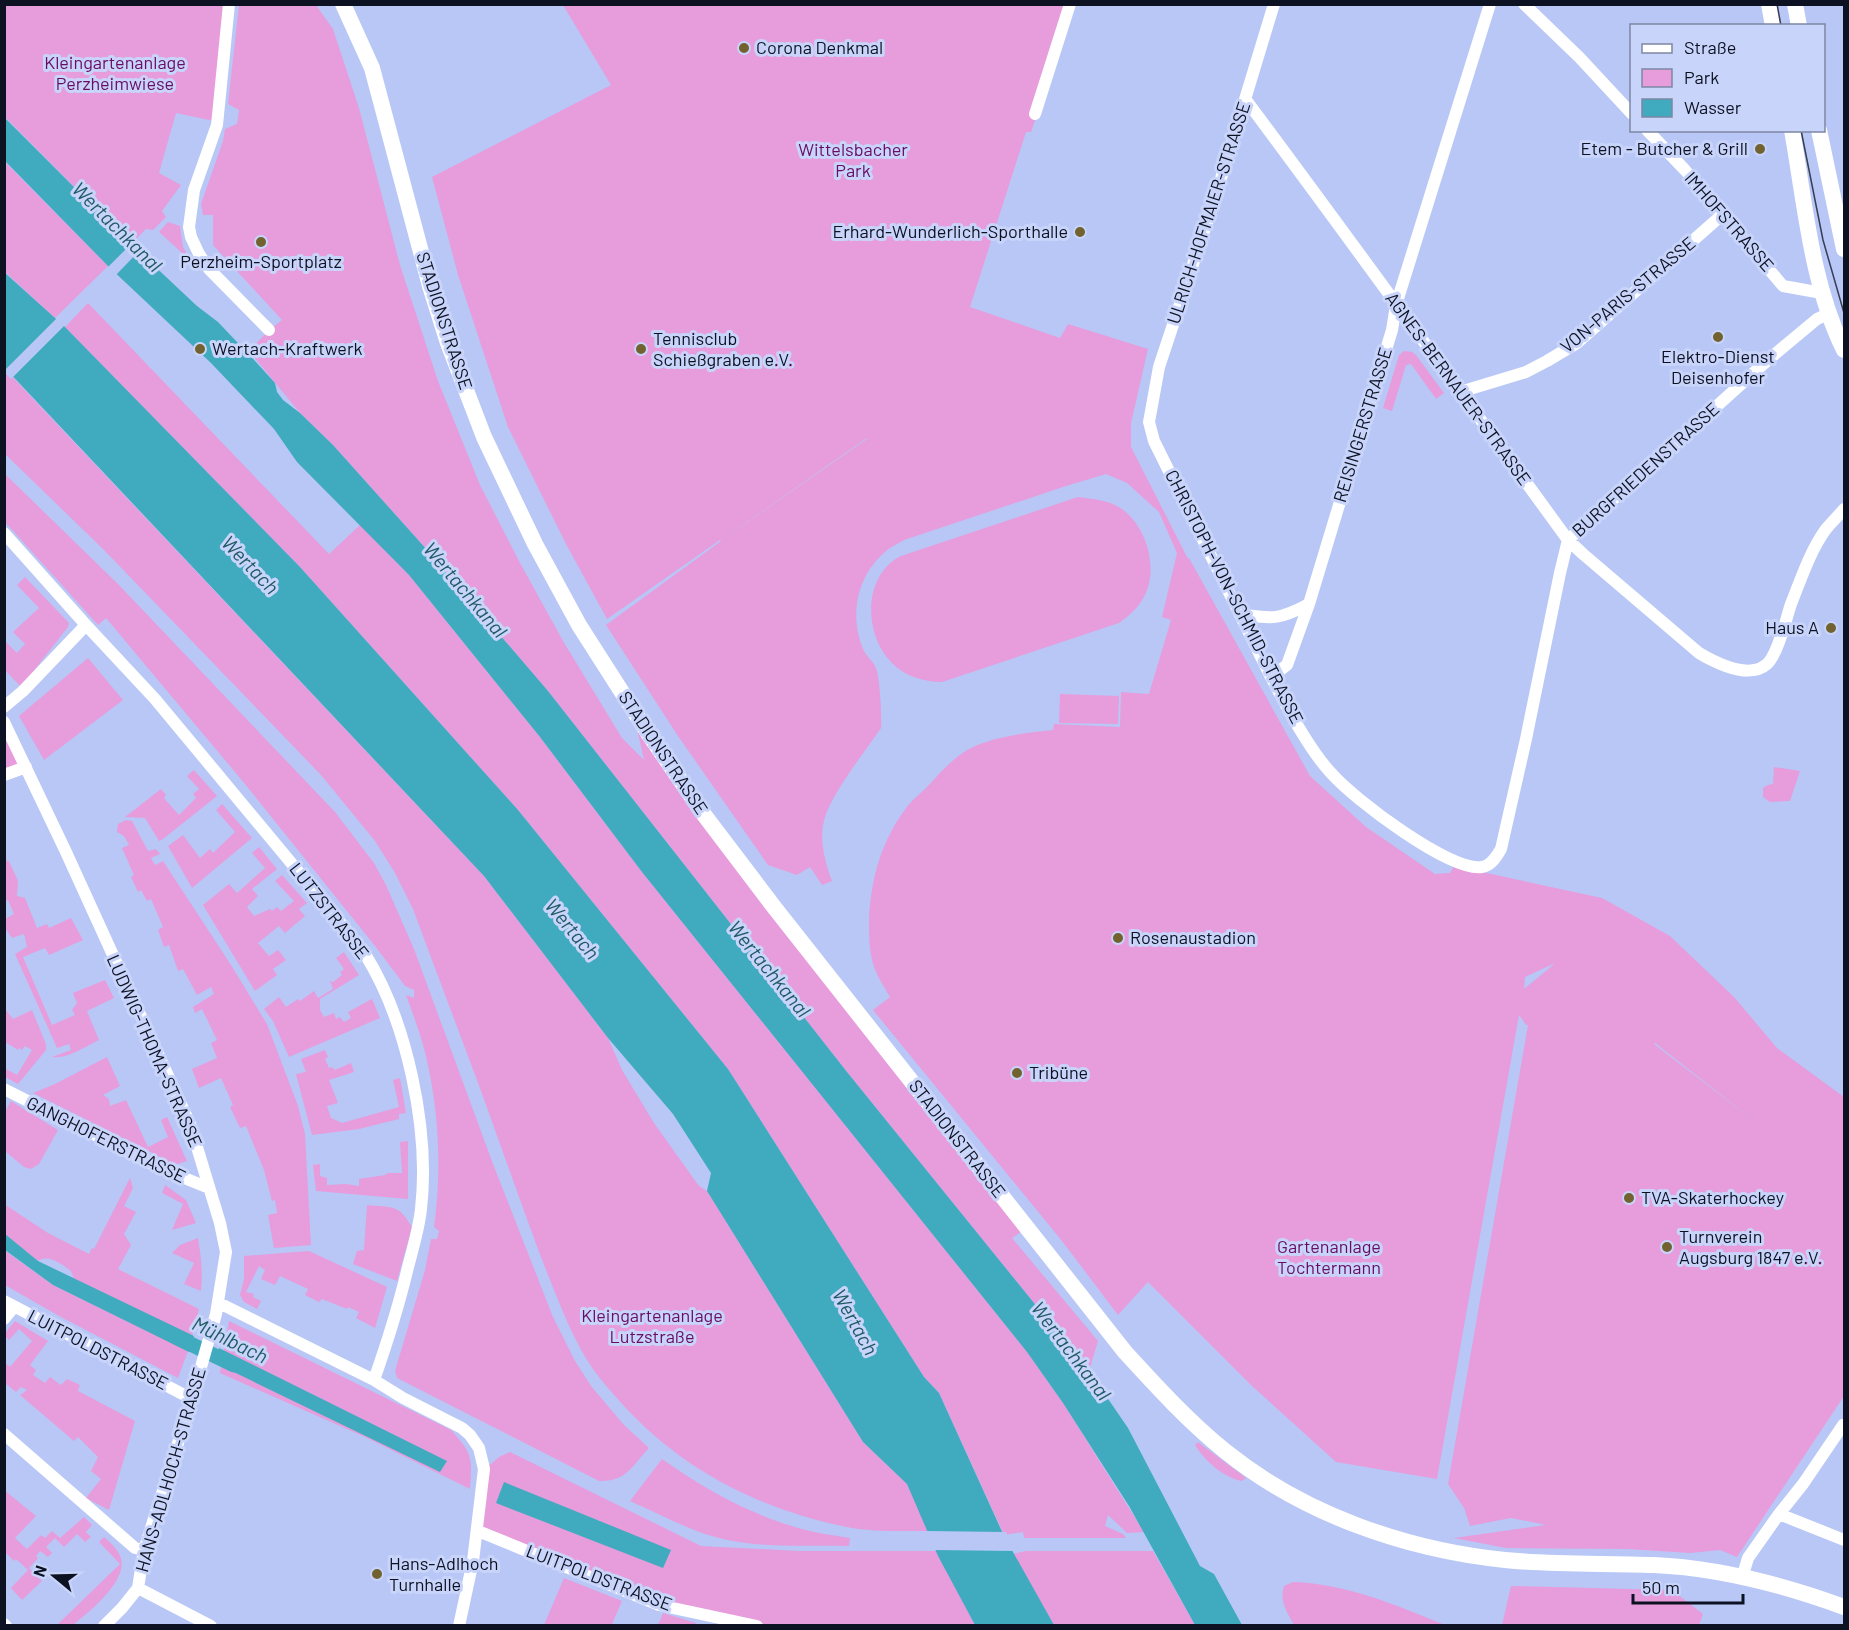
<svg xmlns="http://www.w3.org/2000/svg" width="1849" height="1630" viewBox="0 0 1849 1630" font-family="Barlow,sans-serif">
<rect width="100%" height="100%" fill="#b8c7f6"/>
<path fill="#e79cdc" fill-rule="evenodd" d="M4,5H225L214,121L176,113L159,173L181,185L162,211L166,217L153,230L146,229L131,244L5,117Z
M239,5H316L333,29L359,108L400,265L438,381L480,485L519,561L563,641L622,738L644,760L637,729L648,733L1027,1228L1012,1238L1098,1341L1089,1371L847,1072L548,691L428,551L333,445L300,413L249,351L269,330L282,320L213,245V215H203L201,204L223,141L225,129L237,124L239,110L228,104Z
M563,5H1074L1031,132H1026L970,307L1060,338L1068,324L1148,349L1131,423V447L1188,559L1189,558L1310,776L1366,827L1435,874L1450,873L1454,866L1602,898L1670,936L1734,997L1777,1048L1844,1097V1396L1737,1557L1720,1550L1690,1553L1627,1549L1506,1548L1454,1538L1546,1525L1511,1518L1470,1526L1464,1508L1448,1484L1528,1025H1526L1519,1015L1437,1479L1336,1462L1252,1386L1148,1282L1118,1315L1062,1241L873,1010L890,997C883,985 875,973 872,960C869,947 869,933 869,919C871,878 881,842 906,808C912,800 921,793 928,786C942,771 954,756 973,747C997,736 1026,733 1053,730L1054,724L1120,727L1121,692L1149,694L1171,620L1162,617L1177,553L1159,512L1127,483L1106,474L1066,486L904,540C898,544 890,547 885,552C857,576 849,615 863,649C866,656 873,661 876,668C880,677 882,718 881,728C865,752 830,795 824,821C819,840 825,862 832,881L822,885L810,867L797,875L768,865L678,736L606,625L721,541L720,540L607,619L566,544L508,427L458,275L432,177L611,85ZM867,438V439L723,539L737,529ZM1553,964V965L1524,989L1525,977ZM1655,1043L1758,1124L1654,1044Z
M4,161L108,266L55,318L5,272Z
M168,222L180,226L183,247L191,261L159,232Z
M88,303L329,554L360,525L409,575L540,737L642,872L1027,1352L1063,1403L1144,1532L1127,1533L1108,1515L1105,1526L1123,1534L1126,1538H1024L1023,1532L1004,1535L939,1393L924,1377L728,1069L518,810L300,567L65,327Z
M1404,351L1412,352L1416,355L1444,393L1436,399L1411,364L1406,365L1392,411L1383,408L1399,355Z
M4,368L484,876L608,1038L622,1070L654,1123L699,1186L707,1191L863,1442L907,1484L928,1531C902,1531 871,1532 847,1527C756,1509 675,1466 615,1396C605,1385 595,1373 587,1360C570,1332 558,1300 546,1270C530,1229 516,1188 501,1147C473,1067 442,988 413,909L395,873L375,841L321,775L104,550L5,454Z
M5,474L119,585L335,812L374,863L386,885L414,949L493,1164L553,1317L575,1361L591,1386L624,1425L649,1448C632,1466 626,1482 599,1481L397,1378L395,1371L425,1270L431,1239H437L439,1231L434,1227C442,1169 439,1109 425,1052C420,1033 413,1014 406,995L414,998V990L405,986L375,946L245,784L106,618L98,625L5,522Z
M1078,497C1093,499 1109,500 1122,509C1147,527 1159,569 1144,597C1138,608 1129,616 1119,623L942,682C923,682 904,676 891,662C863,633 863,575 901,556Z
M25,577L69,623L68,627L21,687L5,670V641L17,653L25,644L13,632L39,608L17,585Z
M88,658L123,700L44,760L19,716Z
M1060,694L1119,696L1118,724L1059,723Z
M4,722L26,767L4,775Z
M1774,767L1800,771L1790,801L1770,802L1763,797V788L1768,785L1773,784Z
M194,770L217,796L163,839L159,841L145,818L125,817L161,789L166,795L164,798L179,815L196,798L193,794L199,789L187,776Z
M222,804L252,838L192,888L168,846L183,835L200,858L210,849L213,853L235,832L216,810Z
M126,820L132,821L148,851L156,849L160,854L151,858L155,865L163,861L231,965L267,1024L298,1106L305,1134L311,1245L274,1248L268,1215L277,1213L275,1200L272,1201L264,1170L246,1126L240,1128L230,1107L233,1105L221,1078L199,1088L192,1069L217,1058L211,1043L217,1040L202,1009L195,1013L193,1007L214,994L211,987L197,995L183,969L178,971L169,945L164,947L158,930L163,927L151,899L147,901L141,890L138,892L131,877L134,875L122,848L129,845L124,836L117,832L118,824Z
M259,847L277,869L252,889L258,896L247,907L254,916L270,909L272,911L277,907L281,911L294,901L275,881L282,875L307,903L299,909L305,916L285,933L279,926L258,943L269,956L278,950L286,960L273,969L277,975L255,991L203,905L229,884L237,893L265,868L252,853Z
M5,858L8,862L9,861L18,881L17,896L25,898L37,928L47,924L49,928L71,918L83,940L49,955L45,948L23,957L52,1025L75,1015L72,1010L77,1003L73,993L105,980L114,998L87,1011L99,1040C85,1047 67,1059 52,1057L71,1050L69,1044L57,1048L15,954L27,947L24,934L12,938L5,928V919L14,914L8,900L5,901Z
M344,952L359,975L320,999V1010L324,1017L334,1013L336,1019L340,1017L344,1022L351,1018L348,1012L372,999L380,1018L289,1057L273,1021L264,1009L279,997L286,1007L298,999L300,1001L314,991L318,998L333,989L330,981L333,982L342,975L340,972L344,969L336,958Z
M5,1009L13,1019L32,1010L46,1044V1050L18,1084L5,1077L6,1069L17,1075L32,1050L25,1046L22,1050L19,1048L18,1050L5,1042Z
M325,1050L328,1057L325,1059L329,1068L332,1067L335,1070L351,1063L354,1072L329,1080L338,1103L327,1106L331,1118L342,1123L399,1107L393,1080L400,1078L406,1113L399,1114V1119L359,1129L312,1135L296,1074L306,1072L301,1059Z
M107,1057L120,1086L103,1095L109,1099L110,1106L126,1100L148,1147L168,1137L161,1120L167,1117L187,1161L174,1165L147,1150L33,1093L55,1084Z
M11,1101L58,1130L39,1164L31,1169L24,1167L5,1151V1112Z
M408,1141V1199L316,1191L313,1165L320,1164V1176L327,1178V1185L346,1184L359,1186V1179L385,1175L388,1173H402L400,1142Z
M130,1178L133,1188L124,1206L136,1212L124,1234L131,1245L118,1269L199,1309L192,1336L74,1279L71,1271C61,1264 49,1254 38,1261L5,1235L4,1204L48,1233L89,1254L92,1248L94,1249Z
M165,1185L186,1200L196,1223L172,1230L183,1204L162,1193Z
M367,1205C392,1208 398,1203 412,1227L397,1281L353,1264L357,1251L364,1250Z
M198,1238C201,1256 203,1273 201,1291L184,1284L194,1263L172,1253L180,1245Z
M4,1250L53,1285L188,1351L178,1378L59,1316L5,1285Z
M309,1251L387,1287L375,1328L356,1318L359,1312L348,1307L347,1309L322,1299L319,1302L305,1295L308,1289L280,1276L275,1285L261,1279L265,1270L259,1266L246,1292L254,1294L253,1297L261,1301L257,1309L244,1302L240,1295L244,1279V1256Z
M15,1321L48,1341L30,1365L36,1370L33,1375L45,1383L50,1377L61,1385L67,1379L80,1385L78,1391L135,1421L109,1510L86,1498L101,1479L91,1471L98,1457L78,1437L74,1441L20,1395L27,1390L21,1387L16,1392L5,1383L4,1362L10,1367L32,1341L19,1329L9,1340L5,1336V1333Z
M229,1321L451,1430C473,1454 472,1458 470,1489L365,1437L220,1373Z
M1198,1442L1246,1478L1242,1481C1224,1478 1205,1461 1195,1445Z
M510,1452L701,1546L799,1551H936L975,1625H761L659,1605L478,1530L485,1469L499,1457Z
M662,1459C703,1488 747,1513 795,1527C813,1533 832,1535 850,1538L849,1546C811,1545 771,1548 733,1541C697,1535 664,1516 630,1501Z
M4,1490L36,1516L15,1538L27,1549L41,1535L45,1538L52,1531L60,1538L84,1517L92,1525L86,1532L91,1537L85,1542L77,1534L64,1547L55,1538L46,1547L52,1553L48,1557L40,1551L36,1556L38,1558L29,1568L42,1581L22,1600L11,1588L28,1570L16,1559L14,1561L5,1552Z
M104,1537C111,1543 119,1550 121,1559C127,1582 89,1612 73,1625H57L120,1564L99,1542Z
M1026,1551H1153L1195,1625H1054L1013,1554Z
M564,1578L622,1601L612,1624L614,1625H544Z
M1293,1582C1347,1584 1396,1605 1445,1625H1294C1287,1612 1279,1601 1284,1586Z
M1511,1586L1672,1590L1703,1614L1699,1625H1502Z
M663,1613L696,1623L695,1625H655L659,1623Z"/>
<path fill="#40abbf" d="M4,117L131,244L197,306L218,322L256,362L275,383L277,392L283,400L300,413L333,445L428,551L548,691L847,1072L1089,1371L1128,1428L1200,1566L1214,1574L1242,1625H1195L1129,1506L1063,1403L1027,1352L642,872L540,737L409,575L297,462L274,429L211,363L108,266L5,161Z
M4,272L65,327L300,567L518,810L728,1069L924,1377L939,1393L1004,1536L1054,1625H975L938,1556L907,1484L863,1442L707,1191L711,1173L673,1114L608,1038L484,876L5,368Z
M5,1234L38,1261L194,1336L189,1352L53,1285L5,1250Z
M219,1348L447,1461L440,1472L215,1363Z
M504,1482L671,1550L663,1568L496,1503Z"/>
<path fill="#b8c7f6" d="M133,242L141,249L115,276L107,268Z
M58,317L66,324L11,379L4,372L5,370Z
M925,1531L1006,1532L1015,1551L933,1550Z"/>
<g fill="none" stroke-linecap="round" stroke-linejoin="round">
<path stroke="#40abbf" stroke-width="15" d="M174,1336L234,1365"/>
<path stroke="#fff" stroke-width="12" d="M229,4L217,125L194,190L189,227L191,237L199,254L209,269L269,330
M1274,4L1215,198L1159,367L1149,422L1154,441L1271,677C1287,707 1309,750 1332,774C1354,799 1450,872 1482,867C1491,866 1497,856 1501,849L1526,739L1560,573L1568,540L1769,359L1817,319L1828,314
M1524,4L1580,58L1632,114
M1246,100C1355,246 1461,393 1568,540L1583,554L1699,653C1716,663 1749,680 1767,664C1778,654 1786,619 1791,604C1801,579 1810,551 1826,529C1832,522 1839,515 1844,509
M1035,114L1070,4
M1647,130L1685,170L1783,286L1822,293
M1460,392L1526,372L1547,361L1577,343L1723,214
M4,533L86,625L155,699L337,918C346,930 356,942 365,954C407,1021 430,1130 421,1209C419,1228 413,1248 408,1267C399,1305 387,1343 374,1380
M1240,614C1273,619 1279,620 1309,604
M1271,677L1287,665L1309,604L1392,330L1396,305L1490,4
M4,707L23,691L86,625
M4,722L66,852L190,1124L220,1223L226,1252L216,1314L192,1399L144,1550L138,1588L122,1608L104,1626
M4,775L26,767
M4,1089L162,1169L209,1188
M4,1301L192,1399
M219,1303L374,1380L403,1398L462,1428L470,1435L479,1448L484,1469L473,1561L459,1626
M4,1319L14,1307
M4,1434L135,1548L144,1550
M1779,1514L1844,1540
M478,1531L659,1605L757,1626
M1742,1578L1748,1558L1779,1514L1803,1484L1843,1425
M138,1588L211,1626
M4,1624L6,1626"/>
<path stroke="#fff" stroke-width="16" d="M343,4L372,68L430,286L448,343L484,437L535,544L579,625L648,733L705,816L774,907L1125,1352C1157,1387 1188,1421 1225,1451C1303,1514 1406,1550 1505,1560C1555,1565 1604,1563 1654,1565C1719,1568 1784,1585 1844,1607
M1769,4L1773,26
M1795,4L1799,26
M1792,130C1805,203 1811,283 1844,350
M1819,130L1844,249"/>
<path stroke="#363d55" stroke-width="1.5" d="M1777,4L1781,26
M1801,130L1823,240L1844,313"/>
</g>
<g fill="#72622f" stroke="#c8d4fa" stroke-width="2">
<circle cx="744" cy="48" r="6"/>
<circle cx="1760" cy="149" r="6"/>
<circle cx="1080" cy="232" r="6"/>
<circle cx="261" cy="242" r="6"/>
<circle cx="1718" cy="337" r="6"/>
<circle cx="200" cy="349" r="6"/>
<circle cx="641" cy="349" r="6"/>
<circle cx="1831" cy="628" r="6"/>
<circle cx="1118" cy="938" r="6"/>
<circle cx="1017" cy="1073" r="6"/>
<circle cx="1629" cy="1198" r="6"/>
<circle cx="1667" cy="1247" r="6"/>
<circle cx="377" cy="1574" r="6"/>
</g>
<g text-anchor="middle" stroke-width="6" stroke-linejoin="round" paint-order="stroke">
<g font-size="18" fill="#0d1222" stroke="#c8d4fa" text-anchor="start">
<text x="756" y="54">Corona Denkmal</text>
<text x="1748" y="155" text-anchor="end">Etem - Butcher &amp; Grill</text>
<text x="1068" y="238" text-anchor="end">Erhard-Wunderlich-Sporthalle</text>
<text x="261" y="268" text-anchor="middle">Perzheim-Sportplatz</text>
<text x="653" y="345">Tennisclub<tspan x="653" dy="21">Schießgraben e.V.</tspan></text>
<text x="212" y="355">Wertach-Kraftwerk</text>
<text x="1718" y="363" text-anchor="middle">Elektro-Dienst<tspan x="1718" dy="21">Deisenhofer</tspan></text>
<text x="1819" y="634" text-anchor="end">Haus A</text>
<text x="1130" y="944">Rosenaustadion</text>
<text x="1029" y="1079">Tribüne</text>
<text x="1641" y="1204">TVA-Skaterhockey</text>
<text x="1679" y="1243">Turnverein<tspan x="1679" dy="21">Augsburg 1847 e.V.</tspan></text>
<text x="389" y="1570">Hans-Adlhoch<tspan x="389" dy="21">Turnhalle</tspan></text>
</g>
<g font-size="18" fill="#690c62" stroke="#c8d4fa">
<text x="115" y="69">Kleingartenanlage<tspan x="115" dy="21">Perzheimwiese</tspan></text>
<text x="853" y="156">Wittelsbacher<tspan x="853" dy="21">Park</tspan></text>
<text x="1329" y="1253">Gartenanlage<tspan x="1329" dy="21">Tochtermann</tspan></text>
<text x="652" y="1322">Kleingartenanlage<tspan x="652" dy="21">Lutzstraße</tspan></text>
</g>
<g font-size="18" fill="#0d1222" stroke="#c8d4fa">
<text transform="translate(1209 213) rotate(-72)" y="6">ULRICH-HOFMAIER-STRASSE</text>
<text transform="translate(1729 222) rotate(49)" y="6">IMHOFSTRASSE</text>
<text transform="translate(1628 295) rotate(-40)" y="6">VON-PARIS-STRASSE</text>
<text transform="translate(444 321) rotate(72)" y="6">STADIONSTRASSE</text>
<text transform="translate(1458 389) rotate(54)" y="6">AGNES-BERNAUER-STRASSE</text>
<text transform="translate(1363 425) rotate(-73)" y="6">REISINGERSTRASSE</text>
<text transform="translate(1646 470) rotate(-42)" y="6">BURGFRIEDENSTRASSE</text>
<text transform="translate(1234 597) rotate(63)" y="6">CHRISTOPH-VON-SCHMID-STRASSE</text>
<text transform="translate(663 753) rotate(56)" y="6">STADIONSTRASSE</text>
<text transform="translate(329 911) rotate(52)" y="6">LUTZSTRASSE</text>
<text transform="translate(154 1051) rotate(66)" y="6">LUDWIG-THOMA-STRASSE</text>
<text transform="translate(957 1139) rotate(52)" y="6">STADIONSTRASSE</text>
<text transform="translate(106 1140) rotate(26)" y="6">GANGHOFERSTRASSE</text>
<text transform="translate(98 1350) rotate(27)" y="6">LUITPOLDSTRASSE</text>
<text transform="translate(171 1470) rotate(-74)" y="6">HANS-ADLHOCH-STRASSE</text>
<text transform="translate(599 1578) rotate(21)" y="6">LUITPOLDSTRASSE</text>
</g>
<g font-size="20" font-style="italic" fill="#1f5a64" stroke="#c8d4fa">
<text transform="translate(117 227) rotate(45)" y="7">Wertachkanal</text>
<text transform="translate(250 565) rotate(46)" y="7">Wertach</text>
<text transform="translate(465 590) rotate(50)" y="7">Wertachkanal</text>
<text transform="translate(572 929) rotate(50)" y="7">Wertach</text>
<text transform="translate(769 969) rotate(51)" y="7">Wertachkanal</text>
<text transform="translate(855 1322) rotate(61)" y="7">Wertach</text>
<text transform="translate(230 1340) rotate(26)" y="7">Mühlbach</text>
<text transform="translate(1071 1351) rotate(53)" y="7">Wertachkanal</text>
</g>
</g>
<rect width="1849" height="1630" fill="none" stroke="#0d1222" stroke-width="12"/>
<rect x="1630" y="24" width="195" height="108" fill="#c8d4fa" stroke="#7d86a4" stroke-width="1.5"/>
<rect x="1642" y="44" width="30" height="9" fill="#ffffff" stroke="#7d86a4" stroke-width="1.5"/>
<text x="1684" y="54" font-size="18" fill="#0d1222">Straße</text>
<rect x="1642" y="69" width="30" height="18" fill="#e79cdc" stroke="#7d86a4" stroke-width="1.5"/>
<text x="1684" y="84" font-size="18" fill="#0d1222">Park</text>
<rect x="1642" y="99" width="30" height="18" fill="#40abbf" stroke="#7d86a4" stroke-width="1.5"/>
<text x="1684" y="114" font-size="18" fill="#0d1222">Wasser</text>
<g transform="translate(54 1576) rotate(289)" stroke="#c8d4fa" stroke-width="4.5" paint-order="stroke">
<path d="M0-4.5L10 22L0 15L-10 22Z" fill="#0d1222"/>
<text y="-9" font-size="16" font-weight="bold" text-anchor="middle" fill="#0d1222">N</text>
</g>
<path d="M1633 1594v9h110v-9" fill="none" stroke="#0d1222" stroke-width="3"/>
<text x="1642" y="1594" font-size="18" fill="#0d1222" stroke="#c8d4fa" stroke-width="4.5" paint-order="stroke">50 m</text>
</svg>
